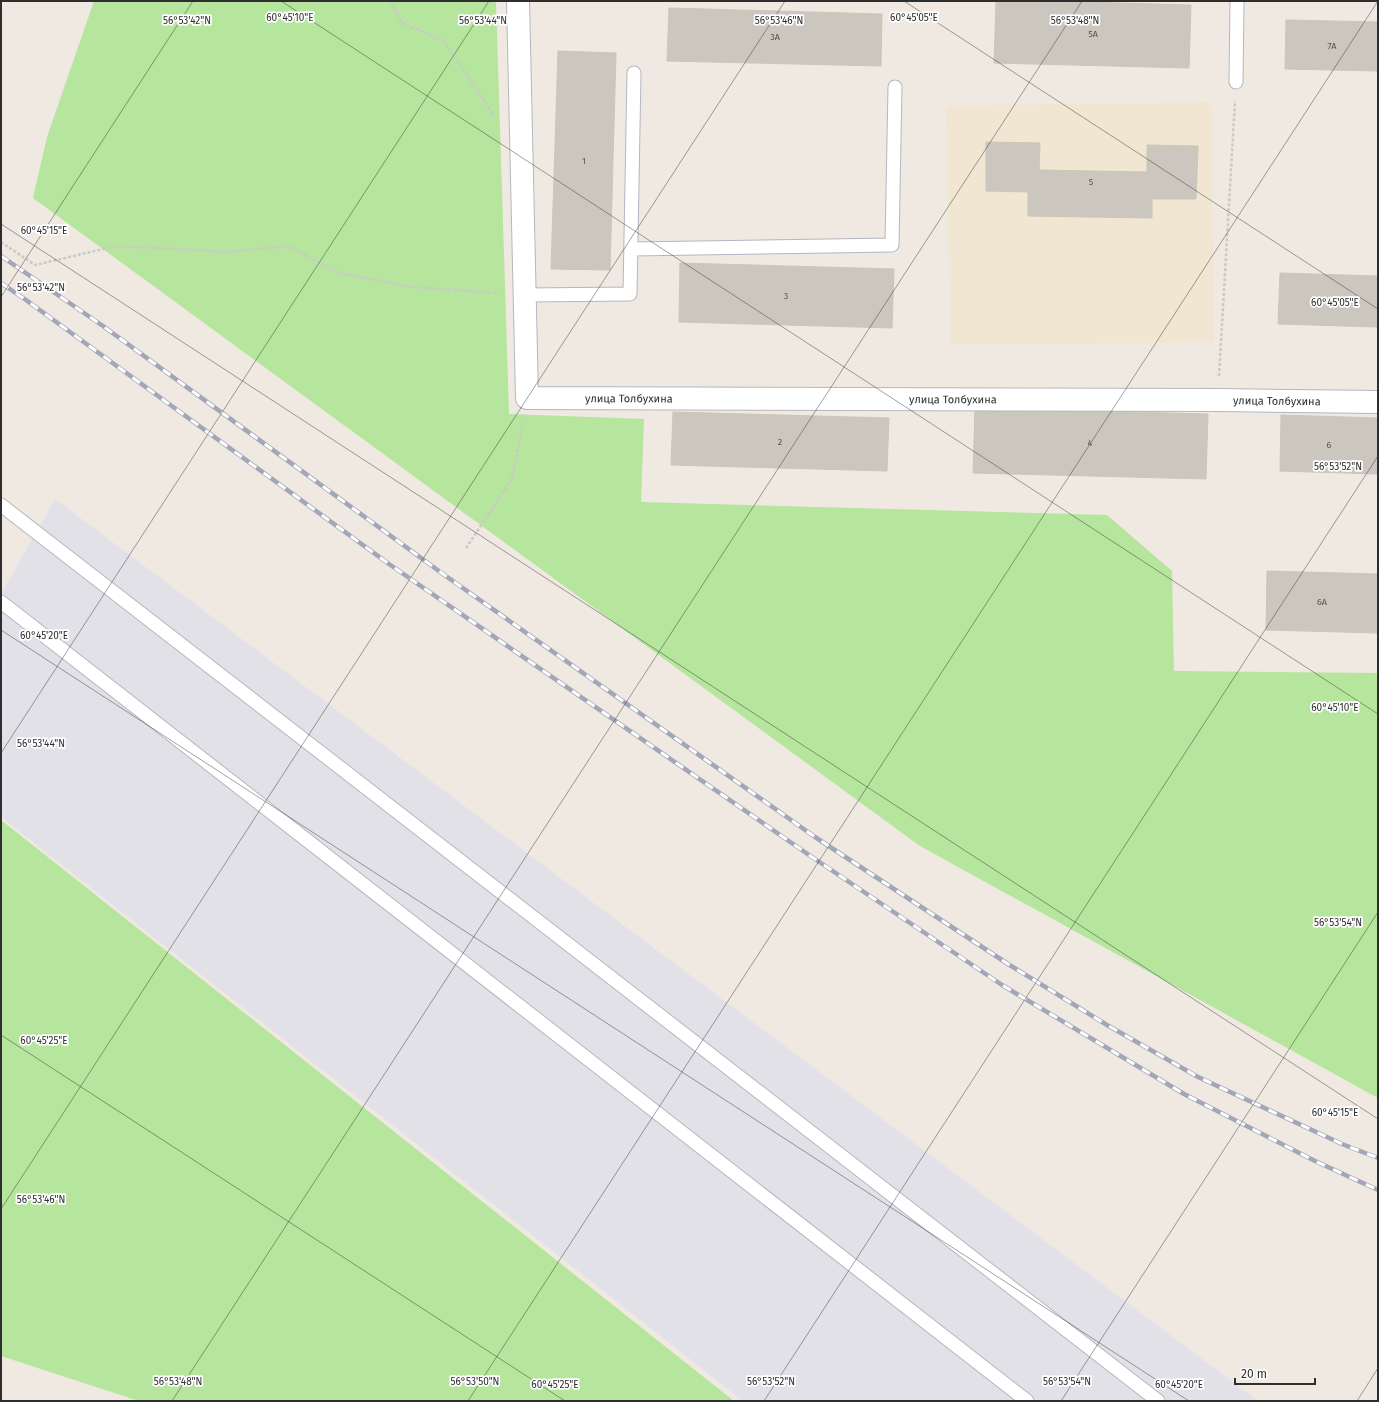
<svg xmlns="http://www.w3.org/2000/svg" width="1379" height="1402" viewBox="0 0 1379 1402" font-family="'Fira Sans',sans-serif">
<rect width="100%" height="100%" fill="#efe9e1"/>
<path fill="#e3e1e8" d="M55,499L1258,1401H743L1,817V594Z"/>
<path fill="#f0e6d1" d="M1211,102L1214,342L950,345L947,106Z"/>
<path fill="#b6e59e" d="M94,1H496L509,414L644,419L641,502L1107,515L1172,571L1174,671L1378,673V1098L920,846L33,198L47,137Z
M1,820L734,1401H139L1,1356Z"/>
<path fill="#cbc7bf" stroke="#cbc5ba" d="M996,1H1049L1191,5L1189,68L994,63Z
M669,8L882,14L881,66L667,61Z
M1286,20L1378,22V71L1285,69Z
M558,51L616,53L610,270L551,269Z
M986,142L1040,143L1039,170L1147,172V145L1198,146L1196,199H1152V218L1028,216V192L986,191Z
M680,263L894,269L892,328L679,322Z
M1280,273L1378,276V327L1278,324Z
M975,408L1208,414L1206,479L973,473Z
M673,412L889,418L887,471L671,465Z
M1281,415L1378,418V474L1280,471Z
M1267,571L1378,574V633L1266,630Z"/>
<g fill="none" stroke-linecap="round" stroke-linejoin="round">
<g stroke="#b4b7c1" stroke-width="15">
<path id="service" d="M1236,82L1237,1
M631,249L892,245L895,87
M525,295L630,294L634,73
M1,505L1158,1401
M1,602L1027,1401"/>
</g>
<g stroke="#b4b7c1" stroke-width="24">
<g id="minor">
<path id="s1" d="M518,1L527,398L1218,400L1378,402"/>
</g>
</g>
<path stroke="#c9c9c9" stroke-width="2.5" stroke-dasharray="3 2" stroke-linecap="butt" d="M390,1L402,23L444,41L494,116
M1,242L35,265L116,246L229,252L288,246L339,273L411,287L500,293
M1219,376L1235,101
M466,548L512,479L523,422"/>
<use href="#service" stroke="#fff" stroke-width="13"/>
<use href="#minor" stroke="#fff" stroke-width="22"/>
<g stroke="#a3a6b8" stroke-width="4.5">
<path id="rail" d="M1,256L103,326L443,574L815,837L1008,964L1107,1025L1198,1077L1342,1144L1378,1158
M1,283L26,300L389,564L809,855L1002,985L1184,1094L1315,1161L1378,1190"/>
</g>
<use href="#rail" stroke="#fff" stroke-width="3" stroke-dasharray="9" stroke-linecap="butt"/>
</g>
<path fill="none" stroke="#2e2e2e" stroke-width="1" stroke-opacity="0.45" d="M281,1L1378,714M904,1L1378,309M1,224L1378,1119M1,297L193,1M1,630L1189,1401M1,753L489,1M1,1035L565,1401M1,1209L785,1M172,1401L1082,1M468,1401L1378,1M764,1401L1378,456M1061,1401L1378,912M1357,1401L1378,1368"/>
<g text-anchor="middle" stroke-width="3.5" stroke-linejoin="round" paint-order="stroke">
<g font-size="9" fill="#555452">
<text x="1093" y="37">5А</text>
<text x="775" y="40">3А</text>
<text x="1332" y="49">7А</text>
<text x="584" y="164">1</text>
<text x="1091" y="185">5</text>
<text x="786" y="299">3</text>
<text x="780" y="445">2</text>
<text x="1090" y="446">4</text>
<text x="1329" y="448">6</text>
<text x="1322" y="605">6А</text>
</g>
<g font-size="11" fill="#2e2e2e" stroke="#fff">
<text dy="4" stroke="none"><textPath href="#s1" startOffset="499">улица Толбухина</textPath></text>
<text dy="4" stroke="none"><textPath href="#s1" startOffset="823">улица Толбухина</textPath></text>
<text dy="4" stroke="none"><textPath href="#s1" startOffset="1147">улица Толбухина</textPath></text>
</g>
</g>
<g font-size="10" text-anchor="middle" fill="#2e2e2e" stroke="#fff" stroke-width="3.5" stroke-linejoin="round" paint-order="stroke">
<text x="290" y="21">60°45'10"E</text>
<text x="914" y="21">60°45'05"E</text>
<text x="187" y="24">56°53'42"N</text>
<text x="1075" y="24">56°53'48"N</text>
<text x="483" y="24">56°53'44"N</text>
<text x="779" y="24">56°53'46"N</text>
<text x="44" y="234">60°45'15"E</text>
<text x="41" y="291">56°53'42"N</text>
<text x="1335" y="306">60°45'05"E</text>
<text x="1338" y="470">56°53'52"N</text>
<text x="44" y="639">60°45'20"E</text>
<text x="1335" y="711">60°45'10"E</text>
<text x="41" y="747">56°53'44"N</text>
<text x="1338" y="926">56°53'54"N</text>
<text x="44" y="1044">60°45'25"E</text>
<text x="1335" y="1116">60°45'15"E</text>
<text x="41" y="1203">56°53'46"N</text>
<text x="178" y="1385">56°53'48"N</text>
<text x="475" y="1385">56°53'50"N</text>
<text x="771" y="1385">56°53'52"N</text>
<text x="1067" y="1385">56°53'54"N</text>
<text x="555" y="1388">60°45'25"E</text>
<text x="1179" y="1388">60°45'20"E</text>
</g>
<rect width="1379" height="1402" fill="none" stroke="#2e2e2e" stroke-width="4"/>
<path d="M1235 1378v6h80v-6" fill="none" stroke="#2e2e2e" stroke-width="2"/>
<text x="1241" y="1378" font-size="12" fill="#2e2e2e" stroke="#ffffff" stroke-width="3" paint-order="stroke">20 m</text>
</svg>
